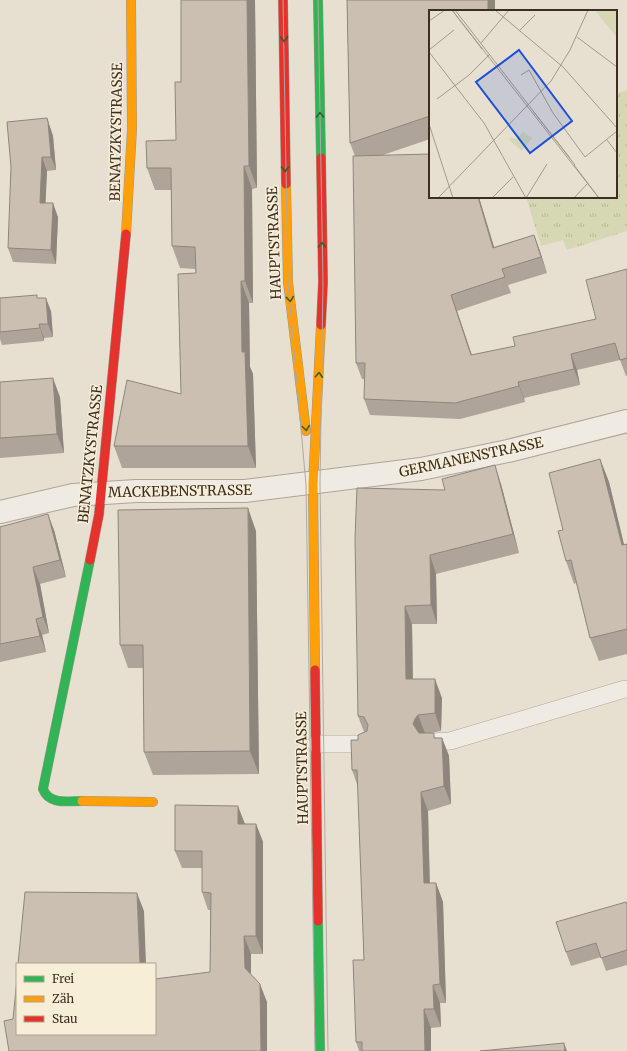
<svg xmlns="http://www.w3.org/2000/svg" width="627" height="1051" viewBox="0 0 627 1051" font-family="Merriweather,serif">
<defs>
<pattern id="grass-tufts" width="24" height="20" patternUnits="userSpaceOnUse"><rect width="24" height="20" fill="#d6d7b3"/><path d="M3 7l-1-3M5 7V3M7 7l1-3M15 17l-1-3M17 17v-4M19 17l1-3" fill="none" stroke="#b9b99a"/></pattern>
</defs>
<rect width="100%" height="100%" fill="#e7e0d1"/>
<path fill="url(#grass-tufts)" d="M627,90V231L567,250L563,240L541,246L526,197H616V94Z"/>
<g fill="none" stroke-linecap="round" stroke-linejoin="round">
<g stroke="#ada599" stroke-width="18">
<path id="lane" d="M430,742L450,741L625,689
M316,744H365"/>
</g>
<g stroke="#ada599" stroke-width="24">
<path id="street" d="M0,512L73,495L136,491H245L421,469L508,451L627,421"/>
</g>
<g stroke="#9c958a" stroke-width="10">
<path id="fast" d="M318,0L321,158
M82,801C68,801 49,805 43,789L90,560
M318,921L320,1051"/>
</g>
<g stroke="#9c958a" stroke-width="10">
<path id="slow" d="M286,184L288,282L306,431
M126,234L132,129L131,0
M315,670L313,484L321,325
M82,801L153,802"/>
</g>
<g stroke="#9c958a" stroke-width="10">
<path id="jam" d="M283,0L286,184
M321,158L323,282L321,325
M90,560L99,514L126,234
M315,670L318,921"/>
</g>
<use href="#lane" stroke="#efebe3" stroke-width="17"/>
<use href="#street" stroke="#efebe3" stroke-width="22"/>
<use href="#fast" stroke="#30b455" stroke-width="9"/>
<use href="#slow" stroke="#ff9f0a" stroke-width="9"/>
<use href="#jam" stroke="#e5322d" stroke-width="9"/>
<path stroke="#afaaa2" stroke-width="1" d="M283,0L288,282L306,485L315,1051
M318,0L323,282L320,483L328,1051"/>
</g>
<path fill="#afa499" d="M255,0L257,188L252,189L253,303H249L250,367L253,374L256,468H122L114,446L181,394L196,273L195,269L180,268L172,246L171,190H155L147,168L176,140L181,82Z
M347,0H495V11H430V139L383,155L494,247L534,235L547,273L508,285L511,293L457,311L472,355L515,346L596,319L627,269V376H626L620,360L577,370L580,385L524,398L525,402L460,419L370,415L364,399L365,379H362L356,363L355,156L350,143Z
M47,118L53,136L56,170L47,171L45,203L58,217L56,264L13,262L8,248Z
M0,298H38L51,311L53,337L44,338V341L2,345L0,339Z
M0,382L60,397L64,453L0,458Z
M600,459L609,482L624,545L627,544V654L599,661L590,638L576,583L574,584L566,561L563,530Z
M501,484L519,553L436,574L437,624H412L413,679L442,698L441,731L430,733L436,738H442L449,756L451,804L428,811L430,883H436L443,902L446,1003H440L441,1027L431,1028V1051H359L356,1042L364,960L358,787L352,770L358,740L364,732L358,716L445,490Z
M0,527L54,530L66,577L40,584L49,633L42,635L46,652L0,662Z
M256,531L259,774L153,775L144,752L143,668H128L120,645Z
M245,824H256L263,842V954H251V975L267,1002V1051H9L17,1034L210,972V910H208L202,892V868H182L175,851Z
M627,905V965L606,971L601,957L571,966L566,952Z"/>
<path fill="#8e867d" d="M247,0H255L257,188L249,166Z
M488,0H495V11H488Z
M47,118L53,136L56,170L51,157Z
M42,157L47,171L45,216L40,203Z
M244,166L252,189L253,303L245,281Z
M478,197H479L499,263L493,248Z
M53,203L58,217L56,264L51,250Z
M534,235L540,251L547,273L541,257Z
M241,281L249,303L250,367L253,374L256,468L248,446L242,352Z
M451,295L457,311L477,371L471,355Z
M46,298L51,311L53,337L48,324Z
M39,324L44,338V341L40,328Z
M571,354L577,370L580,385L574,369Z
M53,378L60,397L64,453L57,434Z
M518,382L524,398L525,402L519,386Z
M600,459L609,482L627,557L622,545Z
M495,465L501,484L519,553L513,534Z
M248,508L256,531L259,774L250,751Z
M48,514L54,530L66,577L60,560Z
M430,555L436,574L437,624L431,605Z
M33,567L40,584L49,633L43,617Z
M405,606L412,624L413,698L406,679Z
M36,619L42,635L46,652L40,636Z
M435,679L442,698L441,731L435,713Z
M418,715L425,733L420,743L413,724L415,719Z
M442,738L449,756L451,804L444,786Z
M421,792L428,811L430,902L424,883Z
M238,806L245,824V842L238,824Z
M256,824L263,842V954L256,936Z
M436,883L443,902L446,1003L440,984Z
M137,893L144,911L146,964H140Z
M244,936L251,954V986L245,968Z
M260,984L267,1002V1051H261Z
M433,985L440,1003L441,1027L434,1009Z
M424,1009L431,1028V1051H425Z
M564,1043L567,1051H565Z"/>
<path fill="#cbbfb2" stroke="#8e867d" d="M181,0H247L249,166H244L245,281H241L242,352H245L248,446H114L127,380L181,394L178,274L196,273L195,247L172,246L171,168H147L146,141L176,140L175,82H181Z
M347,0H488V11H430V116L350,143Z
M47,118L48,122L51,157H42L40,203H53L51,250L8,248L11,167L7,122Z
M430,154V197H478L493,248L534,235L541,257L502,269L505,277L451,295L471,355L515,346L513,337L596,319L586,280L627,269V358L620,360L615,343L571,354L574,369L518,382L519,386L455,403L364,399L365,363H356L353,156Z
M37,295V298H46L48,324H39L40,328L0,332V298Z
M53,378L57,434L0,438V382Z
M600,459L622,545L627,544V629L590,638L571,560L566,561L558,531L563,530L549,473Z
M495,465L513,534L430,555L431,605L405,606L406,679H435V713L418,715L415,719L413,724L419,733H434V738H442L444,786L421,792L424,883H436L440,984L433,985L434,1009H424L425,1051H362V1042H356L353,960H364L357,770H352L351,740H358V735L367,731L368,725L364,717L358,716L355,538L357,488L445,490L442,479Z
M248,508L250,751L144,752L143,645H120L118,510Z
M48,514L60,560L33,567L43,617L36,619L40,636L0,644V527Z
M175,805L238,806V824H256V936H244L245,968L260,984L261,1051H9L4,1021L13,1019L17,979V1034H155V979L210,972L211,893L202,892V851H175Z
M25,892L137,893L140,964H18Z
M626,902L627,905V950L601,958L596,943L566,952L556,922Z
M564,1043L565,1051H480Z"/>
<defs><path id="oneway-chevron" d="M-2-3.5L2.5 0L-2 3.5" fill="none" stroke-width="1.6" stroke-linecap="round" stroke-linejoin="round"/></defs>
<g stroke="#385d33">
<use href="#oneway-chevron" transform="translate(284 39) rotate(89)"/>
<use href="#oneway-chevron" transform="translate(320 115) rotate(-91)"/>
<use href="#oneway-chevron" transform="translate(285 169) rotate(89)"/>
<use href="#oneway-chevron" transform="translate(322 245) rotate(-90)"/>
<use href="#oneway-chevron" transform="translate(290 299) rotate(84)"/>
<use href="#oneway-chevron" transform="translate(319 375) rotate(-87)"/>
<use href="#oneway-chevron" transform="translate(306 428) rotate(82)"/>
</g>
<g text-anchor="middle" stroke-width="3" stroke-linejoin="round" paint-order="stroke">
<g font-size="14" fill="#3d2e20" stroke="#f7eed8">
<text transform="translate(116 132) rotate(-89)" y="5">BENATZKYSTRASSE</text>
<text transform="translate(274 243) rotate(-92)" y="5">HAUPTSTRASSE</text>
<text transform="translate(90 454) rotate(-84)" y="5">BENATZKYSTRASSE</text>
<text transform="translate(471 457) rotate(-12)" y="5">GERMANENSTRASSE</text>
<text transform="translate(180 491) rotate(-1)" y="5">MACKEBENSTRASSE</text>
<text transform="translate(302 768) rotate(-91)" y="5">HAUPTSTRASSE</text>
</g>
</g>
<g transform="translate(429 10)">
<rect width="188" height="188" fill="#e7e0d1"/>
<path d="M94,122L103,128L93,141L80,130L82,127L87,129Z" fill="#d6d7b3"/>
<path d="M166,0H188V27L175,12Z" fill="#d6d7b3"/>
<path fill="none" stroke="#a3998a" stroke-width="1" d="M23,0L53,39M23,0L170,188M26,0L146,155M66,0L134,57L188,118M0,11L16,0M90,21L106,5M148,27L188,57M52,33L80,0M0,40L25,20M0,42L55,113L97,188M92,65L100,60L124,103L156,147L188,121M8,89L40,65L60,45M104,101L141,148M0,114L24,188M178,130L188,143M145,155L170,188M9,188L122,71L141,40L159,0M63,188L84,167M97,188L118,154M145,188L159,173"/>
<path fill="#1d4ed8" fill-opacity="0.15" stroke="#1d4ed8" stroke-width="2" d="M90,40L143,111L101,143L47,72Z"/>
<rect width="188" height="188" fill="none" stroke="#3d2e20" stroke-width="2"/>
</g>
<rect x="16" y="963" width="140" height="72" fill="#f7eed8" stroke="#ada18e"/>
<rect x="24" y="976" width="20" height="6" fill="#30b455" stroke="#ada18e"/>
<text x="52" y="983" font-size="12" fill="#3d2e20">Frei</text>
<rect x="24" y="996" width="20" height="6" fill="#ff9f0a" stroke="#ada18e"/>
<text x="52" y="1003" font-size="12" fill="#3d2e20">Zäh</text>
<rect x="24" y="1016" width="20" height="6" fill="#e5322d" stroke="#ada18e"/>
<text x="52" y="1023" font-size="12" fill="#3d2e20">Stau</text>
</svg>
